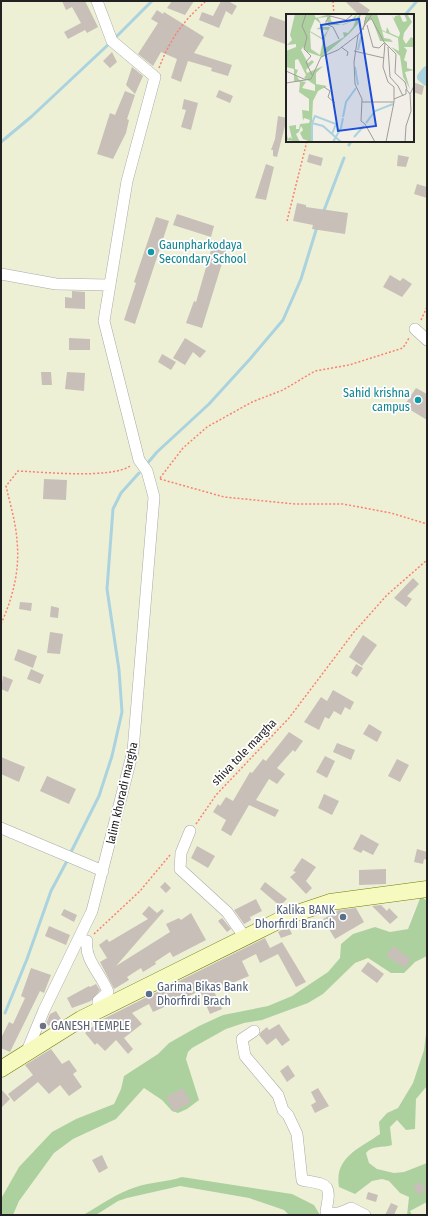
<svg xmlns="http://www.w3.org/2000/svg" width="428" height="1216" viewBox="0 0 428 1216" font-family="'Fira Sans Condensed',sans-serif">
<rect width="100%" height="100%" fill="#f2efe9"/>
<path fill="#eef0d5" fill-rule="evenodd" d="M1,1H427V901L421,897L411,917L408,929L390,932L375,927L341,944L340,958L328,972L292,996L268,1006L223,1015L169,1043L158,1054L124,1076L121,1089L114,1104L95,1112L2,1197L1,1205ZM287,15H413V141H287Z
M427,956V1026L424,1050L413,1083L398,1108L387,1113L379,1127L380,1134L349,1153L359,1192L372,1181L382,1179L389,1181L400,1193L409,1196L407,1215H320L314,1205L292,1194L182,1177L169,1181L138,1186L125,1191L83,1215H13L19,1201L54,1153L73,1139L116,1119L144,1087L162,1100L172,1111L178,1113L198,1094L188,1070L186,1059L188,1052L192,1048L226,1029L244,1023L262,1020L308,1003L323,994L355,963L368,958L391,973L399,974L404,973L415,962Z
M427,1086V1163L404,1172L394,1173L377,1169L369,1163L366,1153L369,1149L376,1147L384,1148L390,1127L398,1120L415,1129L416,1099Z
M180,1186L249,1198L284,1210L289,1215H96L118,1201L127,1198Z
M427,1202V1215H412L410,1211Z"/>
<path fill="#add19e" d="M421,896L427,901V956L415,962L404,973H391L368,958L355,963L323,994L308,1003L262,1020L244,1023L226,1029L192,1048L188,1052L186,1059L199,1100L187,1109L178,1113L172,1111L162,1100L144,1088L116,1119L73,1139L54,1153L19,1201L13,1215H1L2,1197L19,1167L52,1132L76,1119L114,1104L121,1089L124,1076L158,1054L169,1043L199,1026L223,1015L268,1006L292,996L328,972L340,958L341,944L353,934L375,927L390,932L408,929Z
M427,1026V1086L416,1099L415,1129L406,1130L397,1120L390,1127L392,1145C383,1148 372,1145 366,1153L369,1163L377,1169L394,1173L404,1172L427,1163V1202L410,1211L412,1215H407L409,1197L400,1193L389,1181L382,1179L372,1181L355,1194L339,1187C334,1157 360,1148 380,1134L379,1122L387,1113L398,1108L413,1083L424,1050Z
M182,1177L292,1194L314,1205L320,1215H289L284,1210L249,1198L180,1186L127,1198L118,1201L96,1215H83C101,1205 117,1193 136,1187C151,1182 167,1182 182,1177Z"/>
<g fill="none" stroke-linecap="round" stroke-linejoin="round">
<path stroke="#aad3df" stroke-width="3" d="M405,15L417,1
M115,38L152,1
M1,142L31,117L111,42
M349,145L351,141
M323,213L344,158
M146,465L157,452L209,404L250,359L283,320L301,279L317,227
M70,854L99,796L112,756L122,712L119,670L107,589L113,509L121,493L139,473
M5,1013L27,959L51,891L68,859"/>
<path stroke="#aad3df" stroke-width="10" d="M427,71L422,77L427,81"/>
</g>
<path fill="#c7bfb8" d="M62,1H85L98,27L87,33L85,30L68,39L64,32L81,23L72,7L66,10Z
M172,1H194L185,15L167,8Z
M221,1H228L237,6L232,15L226,11L219,28L199,20L202,12L213,16Z
M345,1H357L370,10L366,15H359Z
M157,10L163,14L164,12L204,37L194,53L232,65L228,76L211,71L212,68L188,61L181,82L171,78L177,59L161,52L153,66L138,54L158,23L151,19Z
M270,16L287,22V39L285,44L263,36Z
M112,52L117,62L110,68L103,61Z
M132,67L143,76L135,94L126,85Z
M413,82L424,86L422,95L413,92Z
M219,90L233,96L230,103L216,97Z
M125,91L135,95L127,119L129,120L126,133L113,159L97,154L110,113L115,115Z
M184,99L198,103L191,130L181,127L186,110L182,109Z
M278,116L287,118L277,157L273,156V150H271L275,139Z
M309,154L323,158L321,166L307,162Z
M398,155L409,157L406,167L397,166Z
M266,164L274,167L266,200L255,198Z
M417,184L427,187V198L414,194Z
M297,203L306,205V207L348,213L345,234L312,229L313,225L293,221Z
M177,214L214,226L211,237L173,225Z
M156,217L169,221L135,324L124,320L136,283L134,282Z
M214,240L228,244L202,328L186,323L194,301L196,302Z
M390,275L400,281L403,278L412,284L402,297L383,287Z
M72,291L85,292V309L65,308V297L72,298Z
M69,338L90,339V350H69Z
M185,338L206,351L200,358L193,352L185,365L173,358Z
M162,354L176,362L171,370L158,362Z
M41,372H51L52,385H42Z
M67,372L85,373L84,391L65,389Z
M416,388L427,394V420L404,406Z
M44,479L67,480L66,500L43,499Z
M413,578L419,584L407,596L412,599L406,607L394,598Z
M20,602L32,603L31,611L19,609Z
M51,606L59,608L58,618L50,617Z
M50,632L63,634L60,654L47,653Z
M363,635L377,645L362,666L349,657Z
M18,649L37,656L33,668L14,660Z
M356,664L363,668L357,677L351,673Z
M31,669L44,675L40,684L27,679Z
M3,676L13,680L8,692L1,689Z
M333,690L354,702L350,710L345,707L341,715L334,711L329,719L325,717L319,730L304,722L321,697L327,701Z
M369,724L382,732L377,742L363,734Z
M289,732L303,741L295,752L293,750L277,768L285,774L277,784L269,779L256,800L279,810L275,817L249,805L231,836L221,830L226,820L213,812L218,804L220,806L226,797L233,801L250,772L252,773L263,759L266,761Z
M337,743L355,750L351,760L333,752Z
M325,756L335,761L327,778L316,772Z
M1,757L25,767L19,782L1,774Z
M397,759L409,765L400,782L388,776Z
M47,776L76,789L69,804L40,791Z
M324,794L339,801L332,815L318,808Z
M361,834L379,844L373,855L363,850L361,853L353,849Z
M197,846L215,856L208,868L191,858Z
M417,849L427,852V860L424,859L423,864L414,862Z
M302,858L316,867L306,881L312,888L306,894L290,877L296,872L293,871Z
M386,869V884L359,885V870Z
M165,882L171,888L166,893L160,887Z
M265,882L287,899L280,906L260,889Z
M256,899L262,911L250,917L251,920L244,924L234,910Z
M381,905L387,911L389,908L398,917L390,924L372,906Z
M149,906L157,913L162,909L164,911L116,966L170,932L166,924L179,918L181,920L191,913L206,940L173,957L170,952L155,962L156,964L143,972L141,968L127,977L129,980L114,989L100,962L107,958L99,945L107,939L109,942L148,919L142,914Z
M356,908L364,922L335,939L323,919L339,910Z
M64,909L77,915L74,922L61,915Z
M222,918L231,929L227,932L218,921Z
M49,926L70,935L66,945L45,936Z
M288,926L292,934L281,938L278,932Z
M265,938L270,948L282,942L306,982L296,987L278,954L260,963L256,954L242,961L249,976L232,983L231,981L213,989L222,1009L210,1014L200,991L153,1012L149,1004L132,1013L142,1024L124,1038L133,1049L128,1054L116,1040L105,1051L97,1043L95,1045L85,1033L101,1020Z
M393,946L411,959L405,968L386,956Z
M368,962L384,974L377,983L361,971Z
M31,968L51,975L44,993L40,991L10,1052L1,1048V1038L9,1022L13,1024L25,998L21,996Z
M96,984L100,990L91,1001L72,1008L67,998L89,986L90,987Z
M56,1011L61,1019L44,1028L50,1014Z
M279,1024L290,1040L282,1046L276,1038L267,1045L259,1035L261,1032L267,1027L269,1030Z
M51,1049L62,1064L69,1060L77,1071L73,1074L82,1087L69,1096L60,1085L49,1094L38,1082L14,1102L8,1094L33,1075L25,1065Z
M288,1065L295,1076L287,1082L280,1071Z
M183,1088L191,1102L174,1112L166,1097Z
M318,1088L329,1106L315,1113L311,1105L316,1102L311,1092Z
M1,1089L10,1099L1,1108Z
M102,1155L108,1168L99,1173L92,1160Z
M420,1182L426,1190L418,1195L413,1186Z
M368,1192L378,1195L376,1202L366,1199Z
M391,1203L398,1206L394,1215H385Z"/>
<g fill="none" stroke-linecap="round" stroke-linejoin="round">
<g stroke="#a9a9a9" stroke-width="12">
<path id="street" d="M1,274L56,284L110,285
M415,329L427,340
M1,828L103,871
M190,831L181,853L180,869L227,912L244,936
M87,941C84,960 102,975 108,992L98,1001V1011
M254,1031L242,1039L245,1056L278,1095L283,1110L288,1115L297,1134L302,1180C327,1185 332,1182 326,1211C335,1216 342,1212 351,1208L365,1215
M27,1051L44,1010L92,911L133,751L154,497L147,471L139,460L104,321L127,181L155,77L112,41L97,1"/>
</g>
<g stroke="#707d05" stroke-width="17">
<path id="secondary" d="M1,1069L81,1019L288,916L330,902L427,889"/>
</g>
<path stroke="#fa8072" stroke-width="1.5" stroke-dasharray="2 2" stroke-linecap="butt" d="M333,1L334,15
M159,68C170,39 183,21 206,1
M287,221L307,141
M421,320L427,307
M160,478L183,448L207,427L252,402L283,390L315,371L349,365L403,348L409,338
M160,479L224,497L295,504H343L391,513L427,524
M1,624C13,597 20,570 17,541C16,523 10,504 6,486L18,471C44,472 111,479 130,466
M196,824L216,795L289,718L354,632L387,595L427,560
M94,934L140,891L170,855"/>
<use href="#street" stroke="#fff" stroke-width="11"/>
<use href="#secondary" stroke="#f7fabf" stroke-width="16"/>
</g>
<g fill="#0f9aa8" stroke="#fff" stroke-width="1.5">
<circle cx="151" cy="252" r="4"/>
<circle cx="418" cy="400" r="4"/>
</g>
<g fill="#5c6f8a" stroke="#fff" stroke-width="1.5">
<circle cx="343" cy="917" r="4"/>
<circle cx="149" cy="994" r="4"/>
</g>
<circle fill="#6b7280" stroke="#fff" stroke-width="1.5" cx="43" cy="1026" r="4"/>
<g text-anchor="middle" stroke-width="3.5" stroke-linejoin="round" paint-order="stroke">
<g font-size="12" fill="#0d838f" stroke="#fff" text-anchor="start">
<text x="159" y="249">Gaunpharkodaya<tspan x="159" dy="14">Secondary School</tspan></text>
<text x="410" y="397" text-anchor="end">Sahid krishna<tspan x="410" dy="14">campus</tspan></text>
</g>
<g font-size="12" fill="#222" stroke="#fff">
<text transform="translate(244 752) rotate(-46)" y="4">shiva tole margha</text>
<text transform="translate(122 793) rotate(-77)" y="4">lalim khoradi margha</text>
</g>
<g font-size="12" fill="#4e5e75" stroke="#fff" text-anchor="end">
<text x="335" y="914">Kalika BANK<tspan x="335" dy="14">Dhorfirdi Branch</tspan></text>
<text x="157" y="991" text-anchor="start">Garima Bikas Bank<tspan x="157" dy="14">Dhorfirdi Brach</tspan></text>
</g>
<g font-size="12" fill="#5b616d" stroke="#fff" text-anchor="start">
<text x="51" y="1030">GANESH TEMPLE</text>
</g>
</g>
<g transform="translate(286 14)">
<rect width="128" height="128" fill="#f2efe9"/>
<path d="M9,0H28L30,4L44,0L45,7L55,11L63,8L71,0L69,5L62,9L57,11H45L41,8V3L32,4L37,13H44L39,23V34L58,23L57,18L62,19L67,13L71,3L75,0L72,10L64,19L36,43L21,38L17,33L15,36L22,49L26,46L28,48L20,56L21,59L37,52L30,59V70L41,72L32,77L27,87L25,128L17,125L14,119L17,116L15,112L13,118L10,120L14,128L0,126V117L2,125L4,123L6,125L3,112L10,111V115H13L14,110L23,109L24,106L18,104L17,107L16,96L23,97V85L13,78L14,68L8,67V55L0,53V37L10,33V30L1,31L6,26L4,21ZM29,5L37,12L30,15L42,16L36,24L24,17ZM24,18L37,26L34,41L25,35ZM12,45L20,61L18,64L29,71V77L16,74L20,68L14,67L10,61L12,56L9,55V46ZM80,0H91L96,16L100,18L101,13L104,19L113,23L114,19L105,0L108,5L109,2L114,1L117,8L121,7L118,0H121L126,8L118,19L117,25L120,30L125,23L128,25V33H118L121,36L118,46L121,48V54L128,56L119,58L124,75L117,63L114,42L105,33L113,37L112,24L96,17L98,24L104,25L107,28L94,27L86,5L78,10Z" fill="#add19e" fill-rule="evenodd"/>
<path fill="none" stroke="#aad3df" stroke-width="2" d="M72,36L75,23M69,53L72,71M57,103L60,88L70,74M26,109L29,102L50,110L46,120M80,109L89,97L107,90M68,123L78,112M26,128V109L37,112L55,128M47,128L55,114L57,104"/>
<path fill="none" stroke="#9f9d99" stroke-width="1" d="M20,0L16,12L21,23L18,35L25,42L20,48L26,61M85,4L98,28L110,40L109,59L119,68L121,75M81,11L87,33L93,34L98,29M77,16L80,3M72,21L68,48L69,70L76,85L75,107L79,110L89,128M53,25L47,13L40,10V7L44,2L60,6L66,1M99,29L97,53L102,68L108,73V85M55,33L62,38L61,42M102,33L104,63L112,72L117,82M68,37L98,44M0,57L20,66M0,69L25,65L35,43L52,36L73,20L86,0M38,73L44,77L42,83L49,89M76,88H108V85L120,80V75L124,80L128,72M100,128L108,88M119,128L120,112L125,97L124,80"/>
<path fill="#1d4ed8" fill-opacity="0.15" stroke="#1d4ed8" stroke-width="2" d="M73,5L90,112L52,117L35,11Z"/>
<rect width="128" height="128" fill="none" stroke="#222" stroke-width="2"/>
</g>
<rect width="428" height="1216" fill="none" stroke="#222222" stroke-width="4"/>
</svg>
